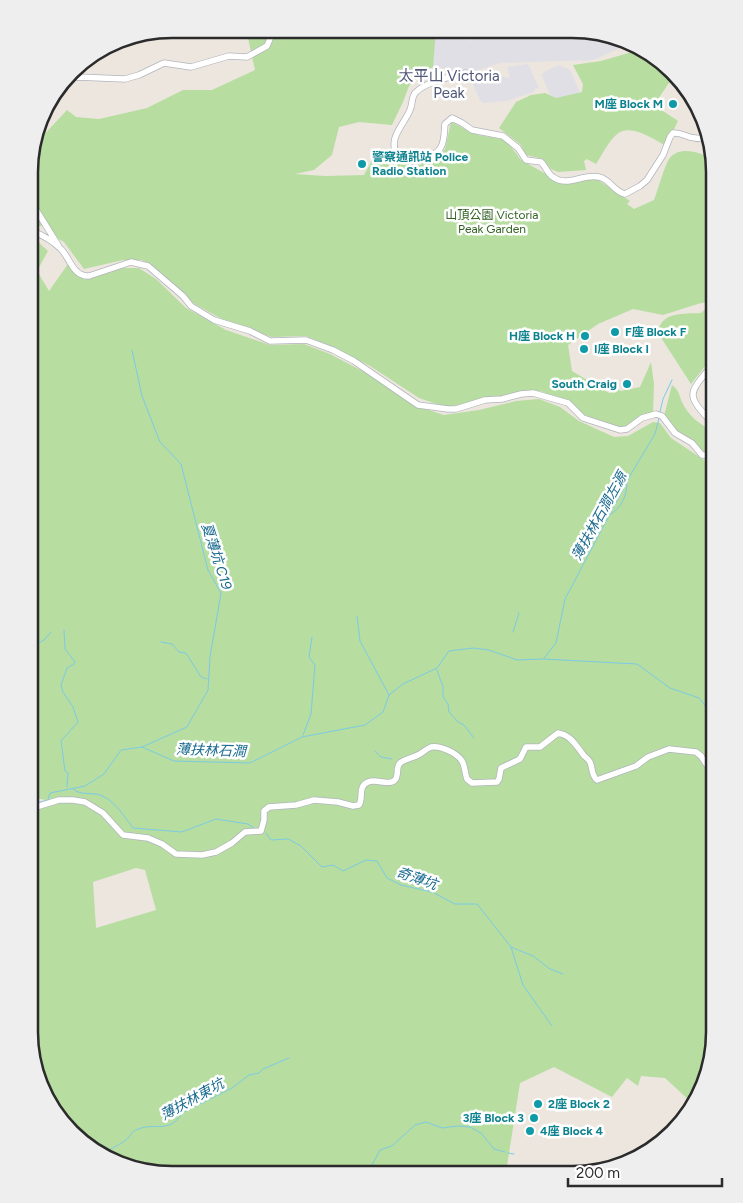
<svg xmlns="http://www.w3.org/2000/svg" width="743" height="1203" viewBox="0 0 743 1203" font-family="Figtree,'Noto Sans TC',sans-serif">
<rect width="100%" height="100%" fill="#ece6df"/>
<path fill="#e0dfe5" d="M477,31H599L641,50L639,52L620,48L593,60L500,63L466,74V72L431,66L432,38L439,33H443L471,41Z
M528,64L539,88L535,89L534,92L506,101L483,103L480,100L470,78L491,69L497,76L510,78L507,67Z
M558,65L570,70L581,95L555,106L541,74Z"/>
<path fill="#b7dda1" fill-rule="evenodd" d="M246,29L436,30L433,67L423,72L409,86L403,102L392,125L359,122L339,127L332,155L314,170L295,174L325,176L364,175L374,157L393,150C407,168 412,165 434,163L445,149L451,122L478,135L506,140L521,160L562,183L595,178L630,201L627,204L634,209L654,200C658,190 664,167 669,159C679,145 700,152 712,159L714,171V355L691,384L658,333C661,311 683,314 701,313L712,302L701,303L663,315L633,309L598,324L568,345L572,371L609,393L612,392L606,385L621,391L640,387L651,362L654,384L653,413H648L626,428L616,429L583,414L564,400L540,391L515,393L477,402L445,407L419,398L370,366L333,347L306,336L272,337L229,323L191,302L161,273L142,260H123L84,269L64,242L55,237L48,226H34V232L30,233V153L35,137L39,140L67,110L76,117L99,119L147,108L183,90H212L255,70Z
M639,50L659,58L673,77L654,105L678,121L666,146C653,139 630,122 616,135C608,142 602,155 596,164L587,159L584,161L586,170L558,172L551,169L543,159L526,155L521,145L499,128L516,102L531,95L545,93L556,98L582,92L583,84L573,65L601,61Z
M37,241L48,251L37,271L49,291L68,264L81,278L124,268H139L156,279L186,308L226,330L270,345L304,344L330,354L366,373L416,406L444,415L479,410L516,401L539,399L560,407L579,421L614,437L628,436L653,422L660,423L671,438L707,462H714V1041L691,1102L665,1078L641,1076L638,1086L627,1078L612,1097L554,1067L520,1083L507,1166L510,1170L520,1174L152,1173L84,1145L39,1086L29,1032V812L46,800L29,797L30,243ZM136,868L145,870L156,910L96,928L93,882Z
M672,385C680,392 678,393 682,402C689,417 700,424 714,432V456H709L675,434L664,416Z"/>
<g fill="none" stroke-linecap="round" stroke-linejoin="round">
<path stroke="#7ccbe3" stroke-width="1" d="M119,39L121,45
M132,350L142,396L160,442L181,464L208,570L221,593L210,657L208,690L187,727L142,747
M660,412L663,399L672,380
M611,514C622,507 627,495 627,482
M357,616L360,641L389,695
M64,630L65,649L75,662L74,664L67,668L61,685L63,692L73,707L78,722L61,741L65,771L68,773L67,787
M513,632L519,613
M161,642L172,644L179,652L186,653L201,677L207,679
M29,648L44,640L51,632
M544,658L556,643L565,599L631,474L655,434L659,418
M437,670L443,687V697L448,704L449,712L458,722L464,725L474,738
M303,735L311,714L315,665L309,657L312,637
M375,751L381,757L392,759
M73,789C81,796 91,792 100,795C114,800 124,816 133,828L182,832L216,819L248,824L254,828
M36,803L48,800L50,793L85,786L104,774L121,750L142,747L174,761L250,763L302,737L365,725L383,712L389,695L403,684L437,668L449,651L473,648L489,650L517,660L543,659L637,664L670,688L699,698L714,716
M266,833L271,840L288,839L301,846L322,867L333,865L343,871L366,860L377,861L387,878L401,885L432,892L455,904H477L511,947L523,985L552,1026
M511,947L533,956L550,969L563,974
M105,1153C111,1148 124,1143 128,1138C132,1134 131,1132 136,1130C155,1121 169,1135 182,1113L232,1088L249,1075L259,1073L263,1069L289,1058
M508,1153L514,1154
M370,1174L371,1167L380,1150L392,1146L415,1125L426,1122L442,1128L458,1126L470,1127L481,1133L494,1149L505,1152"/>
<g stroke="#b2b5bd" stroke-width="7">
<path id="street" d="M466,73C450,77 428,81 416,92C411,97 413,103 410,110C405,123 386,140 398,155C408,168 435,159 441,147C445,140 444,131 445,124L452,118L462,123L472,130L503,136L518,148L526,160L541,162C546,167 548,174 553,177C568,188 583,173 599,177C610,179 614,192 625,194L640,186L647,180L663,155L670,137L673,133C682,132 687,138 695,138C700,139 703,138 708,140
M64,81L77,77L125,79L139,75L164,63L191,67L229,56L247,57L267,46L274,29
M30,200L58,245
M30,228V214
M30,230C40,234 53,241 61,249C70,258 73,277 89,276L131,262L148,266L183,296L191,306L214,320L250,331L270,341L306,340L333,350L354,361L418,405L448,409H456L485,400L502,399L521,394L533,393L568,403L583,418L620,430L627,429L642,418L656,414L662,416L675,433L692,443L702,455L714,456
M714,425C685,393 687,396 714,363
M29,791L36,807L59,800H73L85,802L103,813L123,835L148,838L162,844L176,854L202,855L216,852L232,843L245,832L261,831L264,820V811L269,807L296,805L314,800L338,802L353,806L359,805C364,797 357,787 368,782C376,778 387,786 394,781C400,776 395,768 400,763C405,759 412,758 418,755C422,753 426,749 431,747C440,745 457,753 462,761C465,766 465,774 467,779L472,783L497,782L499,779L501,768L520,759L526,747H540L558,733C570,735 575,744 582,753C584,757 588,758 590,762C593,769 591,775 597,780L636,766L648,757L669,749L696,752L701,756L714,776"/>
</g>
<use href="#street" stroke="#fff" stroke-width="5.5"/>
</g>
<g fill="#0f9aa8" stroke="#fff" stroke-width="2">
<circle cx="673" cy="104" r="5"/>
<circle cx="362" cy="164" r="5"/>
<circle cx="615" cy="332" r="5"/>
<circle cx="585" cy="336" r="5"/>
<circle cx="584" cy="349" r="5"/>
<circle cx="627" cy="384" r="5"/>
<circle cx="538" cy="1104" r="5"/>
<circle cx="534" cy="1118" r="5"/>
<circle cx="530" cy="1131" r="5"/>
</g>
<g text-anchor="middle" stroke-width="5" stroke-linejoin="round" paint-order="stroke">
<g font-size="12" font-weight="bold" fill="#0d838f" stroke="#fff" text-anchor="start">
<text x="663" y="108" text-anchor="end">M座 Block M</text>
<text x="372" y="161">警察通訊站 Police<tspan x="372" dy="14">Radio Station</tspan></text>
<text x="625" y="336">F座 Block F</text>
<text x="575" y="340" text-anchor="end">H座 Block H</text>
<text x="594" y="353">I座 Block I</text>
<text x="617" y="388" text-anchor="end">South Craig</text>
<text x="548" y="1108">2座 Block 2</text>
<text x="524" y="1122" text-anchor="end">3座 Block 3</text>
<text x="540" y="1135">4座 Block 4</text>
</g>
<g font-size="12" fill="#316222" stroke="#fff">
<text x="492" y="219">山頂公園 Victoria<tspan x="492" dy="14">Peak Garden</tspan></text>
</g>
<g font-size="14" font-style="italic" fill="#1a6b90" stroke="#fff">
<text transform="translate(599 516) rotate(-61)" y="5">薄扶林石澗左源</text>
<text transform="translate(217 556) rotate(72)" y="5">夏薄坑 C19</text>
<text transform="translate(211 750) rotate(2)" y="5">薄扶林石澗</text>
<text transform="translate(417 878) rotate(19)" y="5">奇薄坑</text>
<text transform="translate(192 1099) rotate(-29)" y="5">薄扶林東坑</text>
</g>
<g font-size="15" fill="#505878" stroke="#fff">
<text x="449" y="81">太平山 Victoria<tspan x="449" dy="17">Peak</tspan></text>
</g>
</g>
<path d="M0 0H743V1203H0ZM172 38H572A134 134 0 0 1 706 172V1032A134 134 0 0 1 572 1166H172A134 134 0 0 1 38 1032V172A134 134 0 0 1 172 38Z" fill="#eee" fill-rule="evenodd"/>
<path fill="none" stroke="#2b2b2b" stroke-width="2.5" d="M172 38H572A134 134 0 0 1 706 172V1032A134 134 0 0 1 572 1166H172A134 134 0 0 1 38 1032V172A134 134 0 0 1 172 38Z"/>
<path d="M568 1178v8h154v-8" fill="none" stroke="#2b2b2b" stroke-width="2.5"/>
<text x="576" y="1178" font-size="15" fill="#2b2b2b" stroke="#ffffff" stroke-width="4" paint-order="stroke">200 m</text>
</svg>
